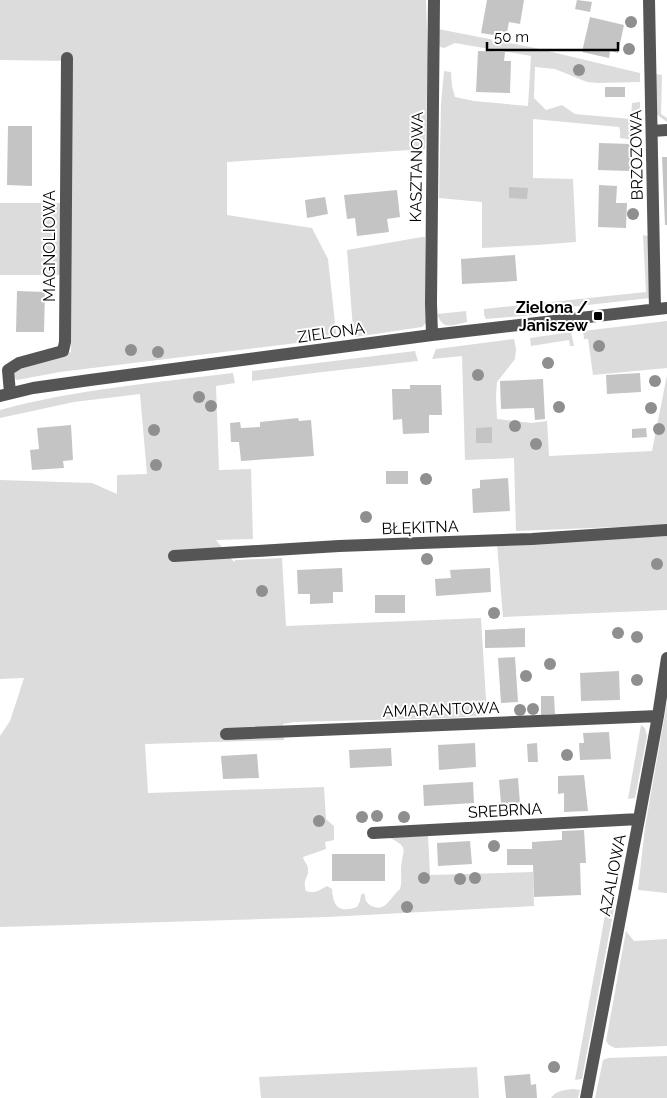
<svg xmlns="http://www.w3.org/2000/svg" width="667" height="1098" viewBox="0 0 667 1098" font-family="Raleway,sans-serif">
<rect width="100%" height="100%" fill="#fff"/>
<path fill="#dcdcdc" d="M0,0H426L428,62L425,149L227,162V215L312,228L328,259L336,332L338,338L60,372L17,380L13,377L15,371L71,352V61L0,60Z
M438,29L535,48L640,73V82L598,83L587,82L555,69L535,67L534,98L546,110L562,105L575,114L631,119L632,103L640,102V141L620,138V130L619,127L533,119V178L573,179L576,242L537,245L482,248V202L439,198L441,104L444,71L451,72L452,86L455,97L474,101L528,106L531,56L455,43L444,48L437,46Z
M656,74L662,75L661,114L667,118V122L656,114Z
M0,203H60L61,275H0Z
M643,235L648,236L650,298L534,311V315L486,319L484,315V309L646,292Z
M422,237H425L426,323L422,327L355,337L353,329L347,250Z
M466,311L467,322C452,325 443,331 437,314Z
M667,321V368L593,375L588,339H584L583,331Z
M571,332L574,346H570L569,340L531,346L530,338Z
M514,339L516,349L515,359L497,382L496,396L497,419L532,423L547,421L549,456L652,451L667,375V525L516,531L514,458L465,460L462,356L432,359L436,349Z
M415,351L418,361L314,373L252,381V371Z
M233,373L235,383L216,386L219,470L251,469L253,539L216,540L234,562L235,560L282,558L286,626L481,618L487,715L450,718L294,722L283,724L284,740L145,744L148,793L324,787L326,819L334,826V840L325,842L326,849L303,857C304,862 308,864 308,869C309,878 302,879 306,891C316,894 319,890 327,886L332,889C333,907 339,913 357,907L360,901L361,895L364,893C365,895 365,898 366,901C369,906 378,910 384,906C388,904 394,894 400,889C402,882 401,876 401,869C402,849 411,848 388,837L428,835L430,875L533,872L534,906L328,917L0,927V736L10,721L24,678L0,679V480L92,483L117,494V475L147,474L140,394L74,402L0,418V410C76,389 155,383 233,373Z
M667,536V610L503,617L497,545Z
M667,703V893L638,890L645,827Z
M641,725L645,728L647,736L635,798L628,799Z
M615,903L582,1079L575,1080L607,904Z
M626,931L634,941L667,939V1046L615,1048L609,1045L606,1041Z
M667,1056V1098H595L603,1060L608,1058Z
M477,1067L479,1098H261L259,1077Z
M574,1089L580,1090L578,1098H551C557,1090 564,1090 574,1089Z"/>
<path fill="#c4c4c4" d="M487,0H524L520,24L509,22L506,37L481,33Z
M577,0L592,2L590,12L575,9Z
M590,17L624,25L618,53L610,51L609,58L582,52Z
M478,51L505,52L504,61H511L510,93L476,92Z
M605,87H625V97H605Z
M8,126H32V186L7,185Z
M599,143L631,144L630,171L598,170Z
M662,157H667V225H665Z
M599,185L617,186L616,203H627L626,228L598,227Z
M509,187L528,188L527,199L509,198Z
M397,190L400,217L387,219L389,232L357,236L355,218L347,219L344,195Z
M325,197L328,214L307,218L305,200Z
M515,255L517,281L462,284L461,259Z
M17,291L45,292L44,332H16Z
M640,373L641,392L607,394L606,375Z
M543,379L545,419L535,420L534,408L501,409L500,381Z
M410,385H441L442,415H429V433L403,434L402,419L393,420L392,389H410Z
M298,418L299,421L311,420L314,456L241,461L239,442H231L230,423L240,422L241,428L260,427V422Z
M71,425L73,460L63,461L64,468L32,470L30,450L39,449L37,428Z
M492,427V443H476V428Z
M646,428L647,437L632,438V429Z
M386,471H408V484H386Z
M508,478L510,511L473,513L472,489L480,488V480Z
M342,568L343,592H333V603L310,604V594H298L297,570Z
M490,568L491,592L436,596L435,579L451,578L450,570Z
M375,595H405V613H375Z
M525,628V647L485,648V630Z
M515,657L518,702L501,703L498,658Z
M619,671L620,700L581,701L580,673Z
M541,696H554L555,714L541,715Z
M609,732L611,759L580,760L579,743H584L583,733Z
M475,743L476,767L439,770L438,745Z
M537,743L538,762H528L527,744Z
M391,748L392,766L350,768L349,750Z
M257,754L259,778L223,779L221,756Z
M584,775L588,811L564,812V793L558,794V776Z
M518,778L520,803L501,804L499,780Z
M473,782L474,803L424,806L423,785Z
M584,830L586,863H580L581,895L534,897L533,865H507V849H532V842L562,840V831Z
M470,841L472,864L438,866L437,843Z
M332,854H385V881H332Z
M530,1074L531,1085L536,1084L537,1098H506L504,1076Z"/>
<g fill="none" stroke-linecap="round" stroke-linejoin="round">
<path stroke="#555" stroke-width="12" d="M649,0L655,309
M652,131L667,130
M432,335L431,303L434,0
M10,393L8,370L19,363L63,351L65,342L67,58
M0,396L33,388L90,380L432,335L667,308
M174,556L339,546L532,539L667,530
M226,734L658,716
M373,833L639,819
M586,1098L639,819L658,716L667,658"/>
</g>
<g fill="#8f8f8f">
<circle cx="631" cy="22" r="6"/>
<circle cx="629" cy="49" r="6"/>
<circle cx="579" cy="70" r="6"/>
<circle cx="633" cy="214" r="6"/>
<circle cx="599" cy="346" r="6"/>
<circle cx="131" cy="350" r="6"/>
<circle cx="158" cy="352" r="6"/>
<circle cx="548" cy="363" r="6"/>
<circle cx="478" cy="375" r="6"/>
<circle cx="655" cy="381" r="6"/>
<circle cx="199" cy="397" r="6"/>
<circle cx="211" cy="406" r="6"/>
<circle cx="559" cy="407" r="6"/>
<circle cx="651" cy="408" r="6"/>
<circle cx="515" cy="426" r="6"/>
<circle cx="659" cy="429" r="6"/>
<circle cx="154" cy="430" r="6"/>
<circle cx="536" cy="444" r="6"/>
<circle cx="156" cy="465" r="6"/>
<circle cx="426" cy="479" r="6"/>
<circle cx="366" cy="517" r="6"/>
<circle cx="427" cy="559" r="6"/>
<circle cx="657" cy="564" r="6"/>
<circle cx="262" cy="591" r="6"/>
<circle cx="494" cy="613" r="6"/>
<circle cx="618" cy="633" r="6"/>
<circle cx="637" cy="637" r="6"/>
<circle cx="550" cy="664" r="6"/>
<circle cx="526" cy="676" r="6"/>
<circle cx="637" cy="680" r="6"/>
<circle cx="533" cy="709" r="6"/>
<circle cx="520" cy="710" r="6"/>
<circle cx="567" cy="755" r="6"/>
<circle cx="377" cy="816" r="6"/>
<circle cx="362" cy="817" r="6"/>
<circle cx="404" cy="817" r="6"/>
<circle cx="319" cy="821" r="6"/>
<circle cx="494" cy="846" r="6"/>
<circle cx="424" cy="878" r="6"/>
<circle cx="475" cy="878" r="6"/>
<circle cx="460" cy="879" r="6"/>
<circle cx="407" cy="907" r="6"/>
<circle cx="554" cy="1067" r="6"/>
</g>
<rect fill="#000" stroke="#fff" stroke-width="2" x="593" y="311" width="10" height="10" rx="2.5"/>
<g text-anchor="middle" stroke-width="4" stroke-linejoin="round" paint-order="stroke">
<g font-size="16" fill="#000" stroke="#fff">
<text transform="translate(636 155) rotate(-91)" y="6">BRZOZOWA</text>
<text transform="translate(416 167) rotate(-89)" y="6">KASZTANOWA</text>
<text transform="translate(49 246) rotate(-90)" y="6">MAGNOLIOWA</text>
<text transform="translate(331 332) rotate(-8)" y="6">ZIELONA</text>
<text transform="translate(420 527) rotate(-2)" y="6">BŁĘKITNA</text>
<text transform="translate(441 709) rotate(-2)" y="6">AMARANTOWA</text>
<text transform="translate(505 810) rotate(-3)" y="6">SREBRNA</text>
<text transform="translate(612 875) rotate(-79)" y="6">AZALIOWA</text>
</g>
<g font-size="16" font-weight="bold" fill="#000" stroke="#fff" text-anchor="end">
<text x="588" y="313">Zielona /<tspan x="588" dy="18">Janiszew</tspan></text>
</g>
</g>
<path d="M487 42v8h131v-8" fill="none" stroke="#000000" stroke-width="2.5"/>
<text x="494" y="42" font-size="15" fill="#000000" stroke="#ffffff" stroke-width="4" paint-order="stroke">50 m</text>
</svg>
